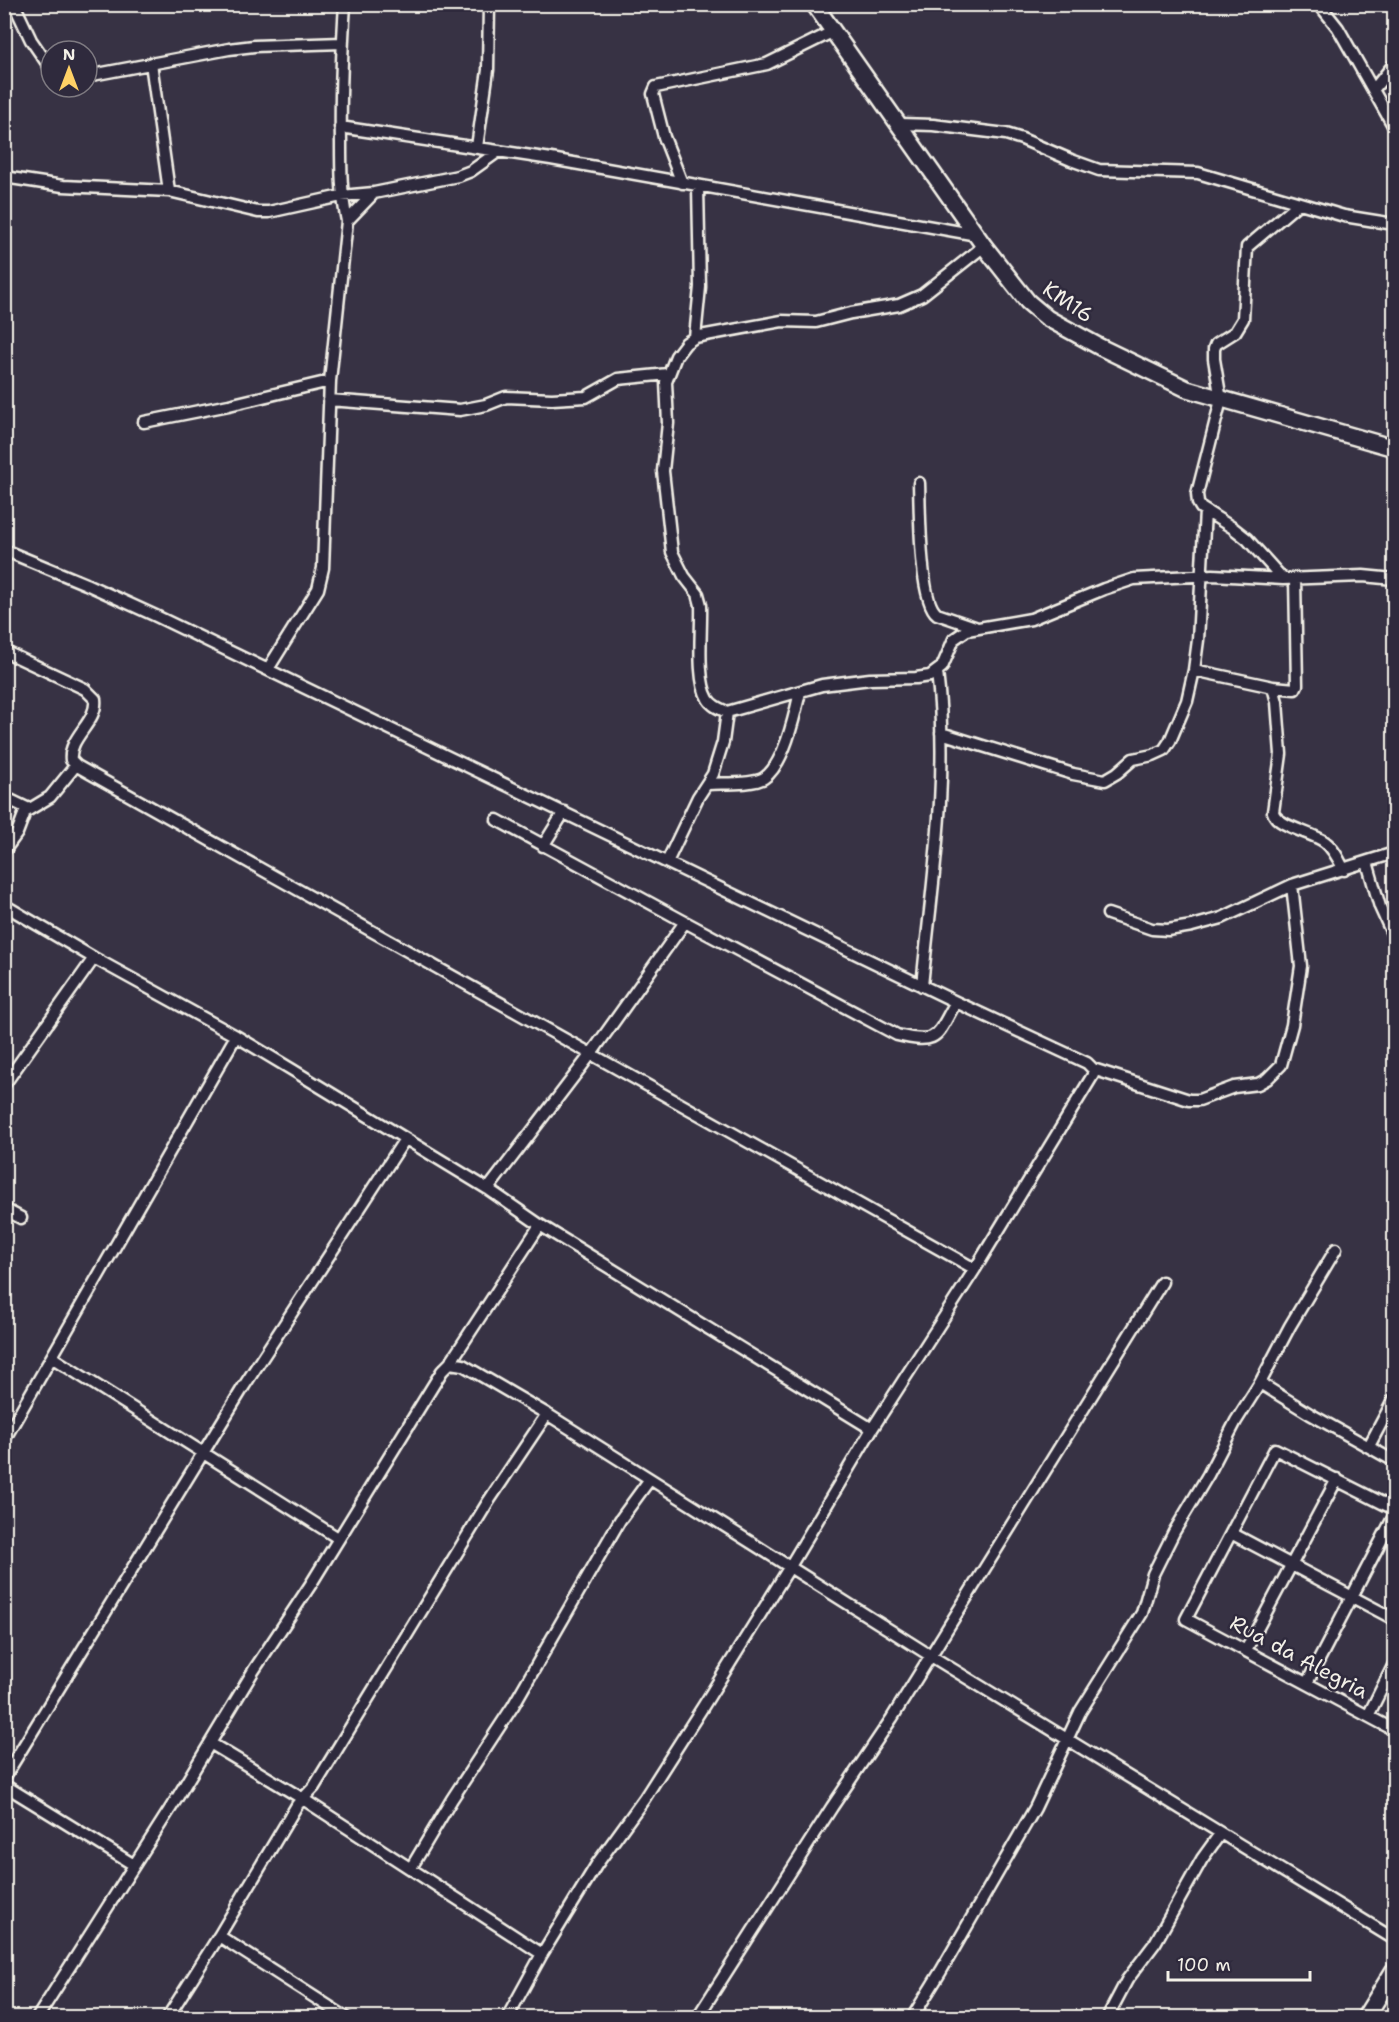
<svg xmlns="http://www.w3.org/2000/svg" width="1399" height="2022" viewBox="0 0 1399 2022" font-family="'Shantell Sans',sans-serif">
<rect width="100%" height="100%" fill="#373244"/>
<filter id="ink" filterUnits="userSpaceOnUse"><feTurbulence type="fractalNoise" baseFrequency=".0167" numOctaves="2"/><feDisplacementMap in="SourceGraphic" scale="12" xChannelSelector="R" yChannelSelector="G"/><feConvolveMatrix kernelMatrix="1 2 1 2 8 2 1 2 1" color-interpolation-filters="sRGB"/></filter>
<g filter="url(#ink)">
<g fill="none" stroke-linecap="round" stroke-linejoin="round">
<g stroke="#f4f1e8" stroke-width="15">
<path id="street" d="M14,4L31,40L51,69
M1319,4L1338,28L1394,127
M151,63L169,191
M87,76L229,49L254,46L342,43
M1374,89L1394,64
M899,124L933,125L1006,134L1022,139L1071,160L1099,170L1198,173L1344,216L1394,224
M340,127L551,159L977,235
M477,147L488,70L489,4
M4,177L63,186L169,191L258,212H269L341,196L374,193L458,176L471,171L499,151
M682,183L664,137L653,94L656,87L767,64L834,31
M347,221L374,193
M984,246L922,295L899,305L851,313L816,322L782,321L695,337L686,343L676,356L666,382L668,423L663,471L672,552L684,576L698,594L701,605C702,630 696,679 708,699C712,706 720,709 727,712L822,685L870,679L916,678L930,676L942,667L954,639L967,630L1031,619L1104,589L1134,579L1213,575L1283,579L1363,576L1394,579
M695,337L700,287L698,186
M329,400L460,410L486,405L506,397L552,399L586,397L618,379L668,374
M144,422L229,405L330,381
M919,483C920,508 919,601 937,614L975,627
M4,550L86,584L156,616L956,1002L1087,1063L1093,1069L1189,1100H1199L1234,1087L1258,1084L1267,1079L1281,1065L1292,1025L1301,966L1292,885
M1283,579L1247,539L1233,528L1201,508L1198,503L1197,494L1221,400L1214,359V349L1216,344L1235,332L1243,319L1247,247L1299,203
M4,651L85,689L95,699C98,722 68,737 71,760L77,766L975,1269
M268,669L318,589L323,568L330,381L347,221C341,194 341,169 341,143C340,96 342,51 345,4
M1194,670L1273,687L1277,702L1281,754L1273,812C1277,827 1312,832 1325,842C1334,849 1339,860 1344,870
M1273,687L1295,689L1297,685L1295,578
M941,733L1073,774L1105,780L1117,773L1133,759L1153,755L1164,750L1170,741L1187,701L1194,670L1198,640L1205,511
M708,784C721,783 753,785 764,778C784,765 795,714 800,692
M4,797L29,809
M497,820L685,922L897,1035C940,1045 936,1036 956,1002
M543,846L564,812
M4,851L17,833L25,812L50,797L76,765
M667,862L698,797L713,774L723,742L727,712
M1367,862L1380,907L1394,938
M4,905L94,958L236,1036L291,1069L488,1189L540,1225L872,1429
M1108,914L1152,929L1168,930L1192,926L1222,918L1292,885L1394,853
M922,986C932,882 950,777 937,672
M4,1085L94,958
M488,1189L591,1054L685,922
M4,1209L21,1218
M53,1358L338,1538
M450,1363L463,1365L547,1414L931,1656L1394,1939
M1260,1383L1310,1414L1394,1461
M4,1440L236,1036
M1369,1446L1394,1399
M1394,1509L1275,1449L1186,1619L1394,1730
M1231,1533L1394,1619
M1246,1650L1337,1479
M1307,1683L1394,1516
M1368,1716L1394,1664
M210,1743L303,1799L542,1954
M4,1778L244,1386L405,1139
M4,1785L134,1865
M411,1868L452,1799L513,1706L620,1520L650,1479
M219,1936L347,2018
M37,2018L177,1798L254,1670L311,1584L442,1371L450,1363L540,1225
M167,2018L219,1936L297,1805L314,1787L488,1502L547,1414
M507,2018L542,1954L597,1864L644,1799L704,1705L789,1568L872,1429L975,1269L1093,1075V1069
M697,2018L832,1807L892,1718L1162,1282
M912,2018L941,1971L1035,1808L1080,1712L1142,1613L1153,1574L1174,1532L1208,1475L1236,1421L1260,1383L1290,1326L1336,1249
M1107,2018L1127,1980L1155,1943L1202,1859L1220,1834"/>
</g>
<g stroke="#f4f1e8" stroke-width="20">
<path id="secondary" d="M814,4L984,246L1028,302L1047,318L1100,347L1187,389L1394,448"/>
</g>
<g stroke="#f4f1e8" stroke-width="21">
<path id="primary" d="M1365,2018L1394,1971"/>
</g>
<use href="#street" stroke="#2f2a3d" stroke-width="10"/>
<use href="#secondary" stroke="#2f2a3d" stroke-width="15"/>
<use href="#primary" stroke="#2f2a3d" stroke-width="16"/>
</g>
</g>
<g text-anchor="middle" stroke-width="5" stroke-linejoin="round" paint-order="stroke">
<g font-size="21" fill="#f4f1e8" stroke="#2f2a3d">
<text transform="translate(1068 302) rotate(34)" y="7">KM16</text>
<text transform="translate(1299 1657) rotate(28)" y="7">Rua da Alegria</text>
</g>
</g>
<rect width="1399" height="2022" fill="none" stroke="#2f2a3d" stroke-width="24"/>
<rect x="12" y="12" width="1375" height="1998" fill="none" stroke="#f4f1e8" stroke-width="2" filter="url(#ink)"/>
<g transform="translate(69 69)"><circle r="28" fill="#2f2a3d" stroke="#7e7a81" stroke-width="1.5"/>
<path d="M0-4.5L10 22L0 15L-10 22Z" fill="#ffd166"/>
<text y="-9" font-size="16" font-weight="bold" text-anchor="middle" fill="#f4f1e8">N</text>
</g>
<path d="M1168 1971v9h142v-9" fill="none" stroke="#f4f1e8" stroke-width="3"/>
<text x="1177" y="1971" font-size="18" fill="#f4f1e8" stroke="#2f2a3d" stroke-width="4.5" paint-order="stroke">100 m</text>
</svg>
